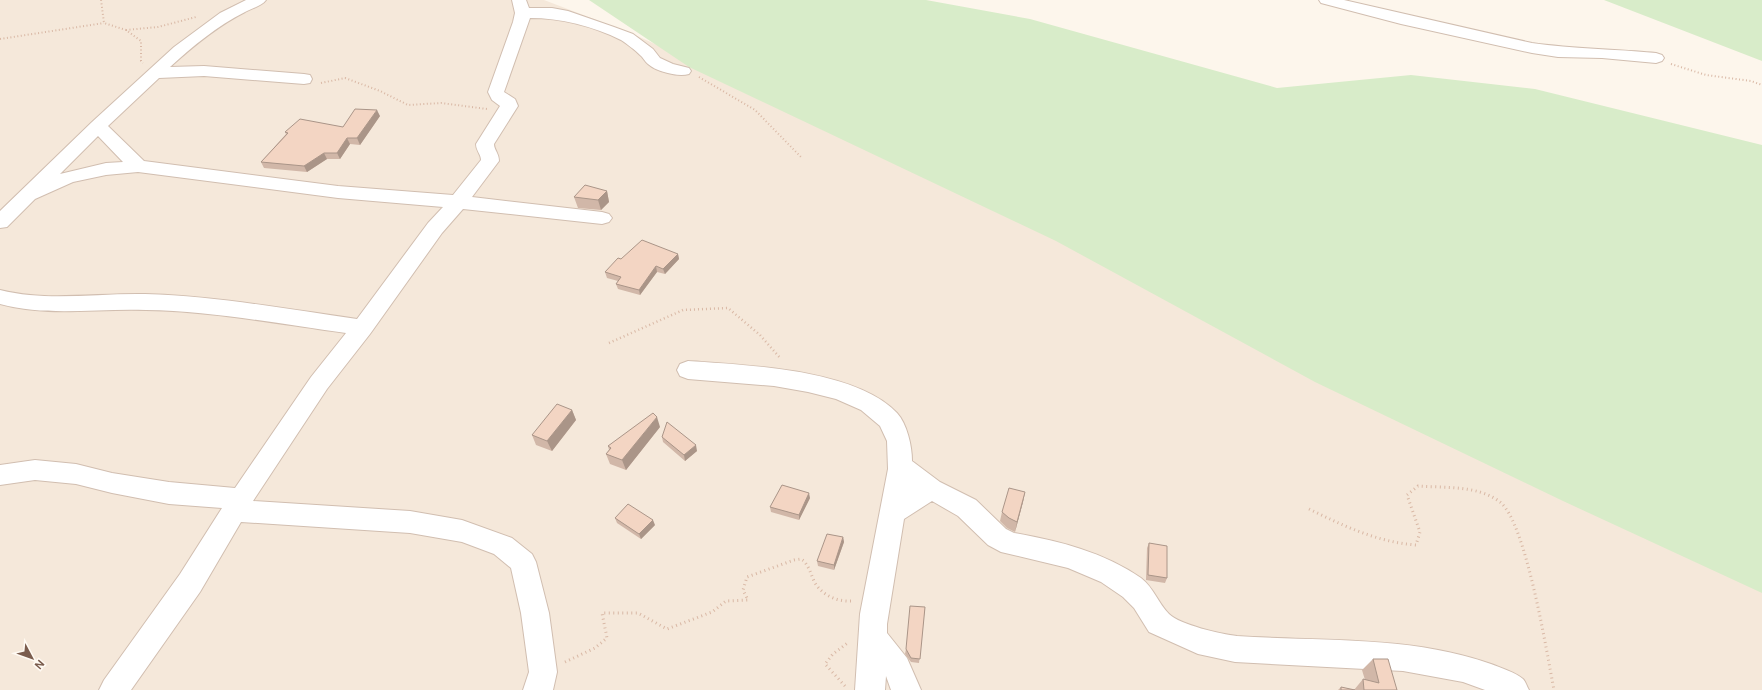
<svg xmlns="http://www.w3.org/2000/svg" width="1762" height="690" viewBox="0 0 1762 690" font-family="'DM Sans',sans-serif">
<rect width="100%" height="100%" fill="#fdf6ec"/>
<path fill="#f5e8da" d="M0,0H544L628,32L1762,534V690H0Z"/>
<path fill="#d8ecc9" d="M589,0H926L1030,19L1277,88L1411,75L1535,89L1762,145V593L1563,501L1315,382L1056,241L689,67Z
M1604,0H1762V61Z"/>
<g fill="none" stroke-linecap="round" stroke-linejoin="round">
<g stroke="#d1beb0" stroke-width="2">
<path id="minor" d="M246,0H266C262,6 252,8 245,12C217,26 193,46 170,67L204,66L304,74L310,75L312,79L310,83L304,84L204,76L159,78L108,126L144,161L338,186L453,195L481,160C481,154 476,151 476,144L500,106L492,100L488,92L513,22L515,13L512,0H526L529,8H552L568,11L614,27L633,34L653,49L660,58L673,64L689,68L691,71L689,74C678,77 657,72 648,64C645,62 643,57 640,55C635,50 627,44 621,40C593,26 560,18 530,18L504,92L515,99L518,106L494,144C494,150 499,153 499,161L472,197L602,212L609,214L612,218L609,222L602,224L463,209L442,233L370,334L327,389L253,501L410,511L462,520L512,538L532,554L536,562L549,613L557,672L553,690H523L529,672L521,613L511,568L494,554L462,542L410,533L241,522L200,592L131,690H99L104,680L180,574L222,508L169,504L112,493L76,484L35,480L0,485V465L35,460L76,464L112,473L169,482L235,488L311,377L346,333C279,324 213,311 146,310C97,308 48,317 0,304V290C48,302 96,293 145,294C216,296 287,309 357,319L428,223L443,207L338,198L138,172L106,175L73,182L35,199L7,227L0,228V211L92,122L174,47L220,13ZM98,136L123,162L106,163L60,174Z
M1319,0H1344L1532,43C1573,49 1615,49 1656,53L1662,55L1664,58L1662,61L1656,63L1602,58L1558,57L1532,53L1401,24L1321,3Z
M688,361C745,365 856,369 897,413C907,424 912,446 912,461L940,482L976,500L1006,529L1014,533C1059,541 1103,552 1141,578C1154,588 1158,603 1169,614C1180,625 1221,634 1237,636C1322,642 1409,635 1491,664C1501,668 1515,672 1523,679C1526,682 1527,687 1529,690H1485L1463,682L1403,671L1235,662L1198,654L1149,632L1134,608L1123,597L1101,582L1068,568L1001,552L988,545L958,516L932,501L904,519L887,624V633L907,658L921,690H891L886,676L885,690H855L860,614L888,469L887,441L880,426L861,410L836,399L808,392L774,386L688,379L680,376L677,370L680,364Z"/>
</g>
<path stroke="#d9b8a5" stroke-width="2" stroke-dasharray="1 2.5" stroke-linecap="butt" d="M101,0L104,23L126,30L141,41V61L143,63
M126,30L158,27L196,17
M0,39L104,23
M1671,64L1706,75L1751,81L1762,85
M699,77L755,110L802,158
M321,83L345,78L380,91L408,105L441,103L487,109"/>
<path stroke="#d9b8a5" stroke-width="2.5" stroke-dasharray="1 3" stroke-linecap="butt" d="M609,343L683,310L728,308L760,335L781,359"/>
<path stroke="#d9b8a5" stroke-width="3" stroke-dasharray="1 3.5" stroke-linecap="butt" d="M1309,509C1344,526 1377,542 1416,545L1420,532L1407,495L1418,486C1445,488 1478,485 1500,502C1526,522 1547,654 1554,690
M565,662L595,648L607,638L602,613H638L667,629L712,612L726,601L748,600L743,590L747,577L794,560L801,559L804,561C809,567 811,574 814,581C821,595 837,602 852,601
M845,686L825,664L833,654L849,642"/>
<use href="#minor" fill="#fff" fill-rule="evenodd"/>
</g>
<path fill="#d1b7a8" d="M380,116L360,145L350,144L340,159H327L307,172L264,168L261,162L286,134L285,132L343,127Z
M607,191L609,202L601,210L578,208L574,197Z
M678,254L679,259L665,274L657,272L640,295L618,289L616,284L618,281L607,278L605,272L621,259Z
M572,410L576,420L552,451L536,445L532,435Z
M660,427L626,470L610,464L606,454L609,450L608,446Z
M662,437L697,451L685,461L663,442Z
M1025,492L1023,502L1015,532L1007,528L1000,521L1002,512Z
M810,498L799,520L771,512L770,507Z
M615,518L655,525L641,539L617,523Z
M843,537L844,542L834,570L818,566L817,561Z
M1149,543L1167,578L1165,583L1146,580L1147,548Z
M925,607L919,663L911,662L905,654L906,649Z
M1373,659L1397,690H1338L1341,687L1354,690L1363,679L1365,680L1362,670Z"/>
<path fill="#aa9588" d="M377,110L380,116L360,145L357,138Z
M347,138L350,144L340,159L337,153Z
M324,153L327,159L307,172L304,166Z
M607,191L609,202L601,210L598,200Z
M678,254L679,259L665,274L663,269Z
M656,266L657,272L640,295L639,290Z
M572,410L576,420L552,451L547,441Z
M657,417L660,427L626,470L622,460Z
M696,445L697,451L685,461L684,455Z
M1025,492L1023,502L1015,532L1017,522Z
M809,493L810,498L799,520V515Z
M653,520L655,525L641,539L639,534Z
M843,537L844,542L834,570V565Z"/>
<path fill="#f3d5c3" stroke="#aa9588" d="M355,109L377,110L357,138H347L337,153H324L304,166L261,162L288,133L285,132L300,119L343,127Z
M585,185L607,191L598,200L574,197Z
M642,240L678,254L663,269L656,266L639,290L616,284L621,277L605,272L618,258L621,259Z
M557,404L572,410L547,441L532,435Z
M653,413L657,417L622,460L606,454L611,448L608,446Z
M667,422L696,445L684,455L662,437Z
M782,485L809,493L799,515L770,507Z
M1009,488L1025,492L1017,522L1009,518L1002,512Z
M628,504L653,520L639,534L615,518Z
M827,534L843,537L834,565L817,561Z
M1149,543L1167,546V578L1148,575Z
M910,606L925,607L920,659L911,658L906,649Z
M1373,659H1388L1397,690H1364L1363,679L1379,683Z
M1341,687L1355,690H1341Z"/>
<g transform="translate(32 658) rotate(131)" stroke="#fffaf3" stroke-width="3" paint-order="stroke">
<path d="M0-3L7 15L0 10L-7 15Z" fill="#7a5c4d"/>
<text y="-6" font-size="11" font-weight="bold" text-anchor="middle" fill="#7a5c4d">N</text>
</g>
</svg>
